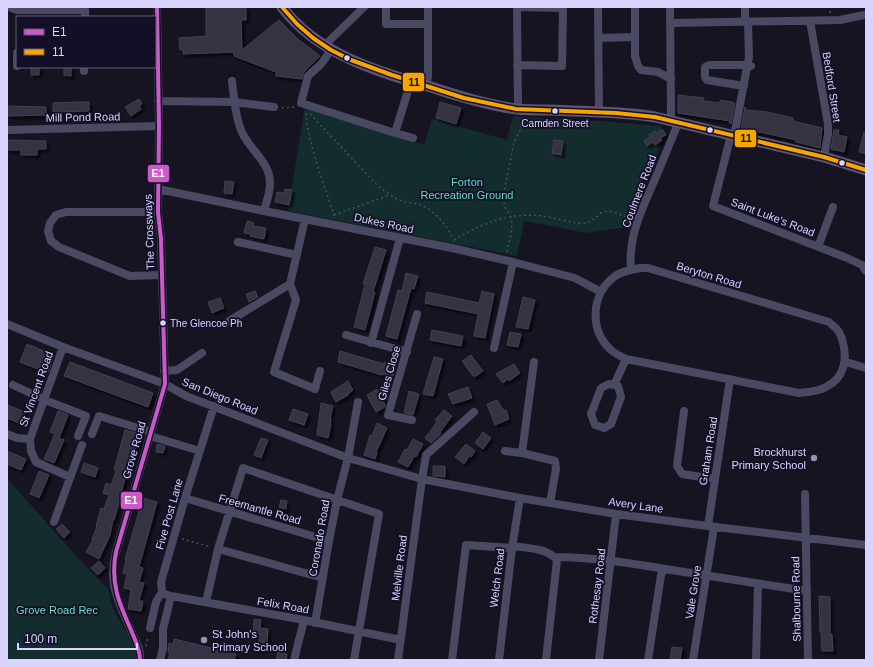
<svg xmlns="http://www.w3.org/2000/svg" width="873" height="667" viewBox="0 0 873 667" font-family="Arial,sans-serif">
<defs>
<filter id="shadow"><feDropShadow dx="3" dy="3" stdDeviation="1" flood-color="#0009"/></filter>
</defs>
<rect width="100%" height="100%" fill="#161421"/>
<path fill="#132c2d" d="M305,106L424,145L432,119L507,140L513,116L534,118L601,121L661,126L666,135L661,138L662,142L628,227L586,233L524,221L517,256L288,211Z
M7,478L76,556L108,589L113,609L137,652V660H7Z"/>
<path fill="#343243" stroke="#433f54" filter="url(#shadow)" d="M206,7H246V20H241L242,50L279,20L299,40L320,56L304,72L302,79L276,76V72L234,56V52L183,54V50H180L179,38L206,36Z
M31,67H39V75H31Z
M64,67H71V76L64,75Z
M678,95L704,98L703,101L720,103V100L732,102V103H735L731,124L729,123L730,121L678,113Z
M139,99L142,104L139,106L141,109L131,116L125,107Z
M80,102H89V111L53,112V103Z
M440,102L461,108L456,124L436,118Z
M7,106L46,107V115L7,116Z
M745,107L746,110L768,112L793,118V121L822,128L820,148L796,142V140L741,128Z
M663,130L666,135L660,138L662,140L655,145L653,142L647,146L644,141L650,137L649,135L655,131L656,133Z
M834,130H839L838,135L847,137L844,152L831,149Z
M864,132L866,133V154L859,152Z
M7,140L46,141V149H37V155H21V150H7Z
M554,140L563,141L561,155L552,153Z
M225,181L234,182L232,194L224,193Z
M285,189L292,190L289,205L275,202L277,192L284,193Z
M247,221L254,223L253,226L266,228L264,239L250,236L251,234L244,233Z
M375,247L386,250L373,292H375L365,330L354,327L365,284H363Z
M406,273L418,276L414,289L411,288L397,339L386,336L398,290L402,291Z
M255,291L258,297L249,302L246,294Z
M482,291L494,294L485,338L474,336L478,314L425,303L427,292L479,303Z
M523,297L535,300L528,329L516,327Z
M220,298L224,308L212,313L208,302Z
M432,330L463,336L461,346L430,340Z
M510,332L521,334L518,347L507,345Z
M27,344L54,355L48,373L20,362Z
M340,351L384,364V362L396,366L393,376L382,374V375L338,362Z
M471,355L483,371L476,376H473L462,361Z
M434,357L443,359L433,396L423,394Z
M70,362L153,393L148,407L64,376Z
M514,364L520,373L509,381L508,379L503,383L496,374Z
M348,381L353,390L348,394V395L336,402L331,392Z
M468,387L472,398L453,404L448,394Z
M377,389L385,405V407L376,412L367,395Z
M409,391L419,394L413,415L404,413Z
M497,400L504,411L506,410L509,419L495,425L487,404Z
M321,403L333,406L330,418H331L330,425H331L328,438L317,435Z
M7,405L25,412L21,424L7,418Z
M293,409L308,414L304,425L289,420Z
M444,410L452,416L440,432L441,434L431,443L425,438L437,422L435,420Z
M58,411L68,415L59,438L64,440L54,463L44,459L55,434L50,432Z
M377,423L387,428L376,452L377,453L375,459L364,455L370,435L372,436Z
M125,430L140,434L131,466L129,465L125,479L118,503H119L114,520H113L110,535L99,559L86,552L93,540L92,539L97,527L96,526L101,508L104,509L109,495L103,493L106,483L111,485L116,471L114,470Z
M483,432L491,438L483,449L475,443Z
M261,438L268,440L261,458L254,455Z
M413,439L423,444L416,457L415,455L408,467L398,462L405,449L407,450Z
M157,444L165,446L163,453L156,452Z
M466,444L475,451L471,457L470,455L464,464L455,457Z
M7,451L26,459L21,470L7,464Z
M84,463L98,468L95,477L81,472Z
M433,466H445V477L433,476Z
M39,471L49,475L39,498L30,494Z
M143,498L157,502L139,567L143,568L139,582L144,583L139,601H143L141,611L128,609L131,590L124,588L127,574L123,573L126,560L125,559Z
M281,500L287,501L286,509L279,507Z
M62,524L70,532L64,538L56,529Z
M99,561L105,568L98,575L91,568Z
M819,596L830,597V634H832L833,651H822L821,632H820Z
M254,619L261,620L260,628L268,629L267,643L259,642L260,634H253Z
M174,639L236,654L234,660H168L170,652H168L169,643L173,644Z
M672,647L682,648L680,660H670Z
M278,652L287,654L286,660H276Z"/>
<g fill="none" stroke-linecap="round" stroke-linejoin="round">
<path stroke="#44505f" stroke-width="1.5" stroke-dasharray="2 3" stroke-linecap="butt" d="M830,13L832,7
M282,108L294,107
M306,113C308,144 324,184 334,215L333,217
M310,114L378,186C386,192 393,198 402,201C409,203 417,203 423,206C437,213 448,227 454,241
M334,215L390,195
M454,240C482,223 510,212 543,216C556,218 573,224 586,223C592,222 596,217 601,213C610,208 621,216 630,218
M507,252L511,234L512,224L511,217L505,207L503,198L514,142L520,131L522,119
M182,539L211,547
M146,646L148,636"/>
<path stroke="#4a4962" stroke-width="8" d="M9,7L17,10H85V17
M386,7V24H428
M517,7L518,109
M517,7L563,8
M598,7L599,112
M635,7V56L638,66L641,70L658,72L671,79
M670,7L671,113L670,120
M745,7V22
M810,21L828,124V134L824,157
M670,23L840,20L864,15
M598,38L635,37
M324,46L364,7
M331,50L321,64L308,76L301,103L395,133L411,81
M517,65L562,66L563,7
M17,66V53
M84,71V67
M232,81C234,97 235,115 241,130C248,149 271,162 270,184C270,193 266,203 264,211
M426,86L428,77V7
M744,86L707,80L705,77V67L709,65H748L751,66
M158,101L235,102L274,107
M7,130L159,126
M395,133L413,138
M731,135L713,206L847,258L862,265L866,271
M734,136L749,57L748,22
M158,189L264,211L452,248L513,262L575,278L601,292
M158,212H66L56,215L50,223L48,231L51,241L59,247L130,276L161,275
M305,219L290,284L296,300L274,372L315,389L320,371
M238,242L297,255
M818,247L833,207
M640,268H648L829,322C832,325 836,327 838,331C840,333 841,336 842,339C848,358 845,378 826,387C817,392 808,392 799,393L626,359C621,356 615,354 611,350C589,330 591,294 614,277C621,271 631,270 640,268Z
M631,270C628,239 640,213 652,186C660,168 667,150 675,131L678,122
M229,321L290,284
M7,324L63,347L165,384L186,396L348,458L422,479L520,498L616,514L708,526L866,545
M346,335L407,352
M371,343L400,238
M494,348L513,262
M846,362L866,368
M164,371L177,370L202,353
M609,384L618,386L621,397L611,424L604,428L595,425L591,414L601,388Z
M13,385L45,400L86,416L78,436
M614,385L626,359
M684,411L677,466L682,474L715,479
M412,420L388,415L417,314
M7,434L17,438L30,439L63,347
M92,434L99,416L151,432
M150,436L200,451
M30,439L31,451L36,462L70,477
M505,451L522,453L555,461L556,469L550,503
M522,453L534,362
M805,494L808,660
M185,498L329,541
M54,522L82,445
M708,526L730,379
M512,546C527,548 547,548 557,560L546,660
M218,549L323,578
M555,557C592,557 628,563 665,569
M162,592L164,594L171,596L304,620L401,640
M206,602L218,549L243,468L379,514L354,660
M315,623L329,541L337,500L348,458L358,402
M150,628L156,602L162,592L161,582L185,498L214,406
M140,660C141,650 136,642 132,633C120,605 107,584 116,552L165,384L161,239L158,212L159,126L157,7
M160,660L163,648V629L171,596
M294,660L304,620
M398,660L422,479L426,455L474,412
M452,660L466,545L512,548
M499,660L512,548L520,498
M599,660L616,514
M648,660L661,575L663,571L665,569L807,591
M693,660L714,527
M756,660L758,585"/>
<path stroke="#5e5373" stroke-width="11" d="M282,7C318,55 379,72 434,88C461,97 488,105 516,109C527,110 539,110 550,110C585,112 621,111 655,117L824,157L866,170"/>
<g stroke="#130f26" stroke-width="7">
<path id="bus-1" d="M140,660C140,649 135,640 131,630C119,603 110,583 116,552L165,384L161,239L158,212L159,126L157,7"/>
</g>
<g stroke="#130f26" stroke-width="7">
<path id="bus-2" d="M282,7L297,24L313,38L331,50L351,60L392,75L464,98L516,109L616,113L655,117L824,157L866,170"/>
</g>
<use href="#bus-1" stroke="#cb5ac8" stroke-width="4"/>
<use href="#bus-2" stroke="#f7a600" stroke-width="4"/>
</g>
<g fill="#d9d4ff" stroke="#130f26" stroke-width="1.5">
<circle cx="347" cy="58" r="3.5"/>
<circle cx="555" cy="111" r="3.5"/>
<circle cx="710" cy="130" r="3.5"/>
<circle cx="842" cy="163" r="3.5"/>
<circle cx="163" cy="323" r="3.5"/>
</g>
<g fill="#9591b1" stroke="#130f26" stroke-width="1.5">
<circle cx="814" cy="458" r="4"/>
<circle cx="204" cy="640" r="4"/>
</g>
<g text-anchor="middle" stroke-width="3.5" stroke-linejoin="round" paint-order="stroke">
<g font-size="10" fill="#d9d4ff" stroke="#130f26">
<text x="555" y="127">Camden Street</text>
<text x="170" y="327" text-anchor="start">The Glencoe Ph</text>
</g>
<g font-size="11" fill="#d9d4ff" stroke="#130f26">
<text transform="translate(832 87) rotate(81)" y="4">Bedford Street</text>
<text transform="translate(83 117) rotate(-1)" y="4">Mill Pond Road</text>
<text transform="translate(639 191) rotate(-69)" y="4">Coulmere Road</text>
<text transform="translate(773 217) rotate(21)" y="4">Saint Luke's Road</text>
<text transform="translate(384 223) rotate(12)" y="4">Dukes Road</text>
<text transform="translate(149 232) rotate(-92)" y="4">The Crossways</text>
<text transform="translate(709 275) rotate(17)" y="4">Beryton Road</text>
<text transform="translate(389 373) rotate(-74)" y="4">Giles Close</text>
<text transform="translate(36 389) rotate(-70)" y="4">St Vincent Road</text>
<text transform="translate(220 396) rotate(22)" y="4">San Diego Road</text>
<text transform="translate(134 450) rotate(-74)" y="4">Grove Road</text>
<text transform="translate(708 451) rotate(-81)" y="4">Graham Road</text>
<text transform="translate(636 505) rotate(8)" y="4">Avery Lane</text>
<text transform="translate(260 509) rotate(16)" y="4">Freemantle Road</text>
<text transform="translate(169 514) rotate(-74)" y="4">Five Post Lane</text>
<text transform="translate(319 538) rotate(-80)" y="4">Coronado Road</text>
<text transform="translate(399 568) rotate(-83)" y="4">Melville Road</text>
<text transform="translate(497 578) rotate(-83)" y="4">Welch Road</text>
<text transform="translate(597 586) rotate(-83)" y="4">Rothesay Road</text>
<text transform="translate(693 592) rotate(-81)" y="4">Vale Grove</text>
<text transform="translate(796 599) rotate(-91)" y="4">Shalbourne Road</text>
<text transform="translate(283 605) rotate(10)" y="4">Felix Road</text>
</g>
<g font-size="11" fill="#5fe0c0" stroke="#130f26">
<text x="467" y="186">Forton<tspan x="467" dy="13">Recreation Ground</tspan></text>
<text x="57" y="614">Grove Road Rec</text>
</g>
<g font-size="11" fill="#d9d4ff" stroke="#130f26" text-anchor="end">
<text x="806" y="456">Brockhurst<tspan x="806" dy="13">Primary School</tspan></text>
<text x="212" y="638" text-anchor="start">St John's<tspan x="212" dy="13">Primary School</tspan></text>
</g>
</g>
<g stroke="#130f26" stroke-width="1.5">
<rect x="402" y="72" width="23" height="20" rx="4" fill="#f7a600"/>
<rect x="734" y="129" width="23" height="19" rx="4" fill="#f7a600"/>
<rect x="147" y="164" width="23" height="19" rx="4" fill="#cb5ac8"/>
<rect x="120" y="491" width="23" height="19" rx="4" fill="#cb5ac8"/>
</g>
<g font-size="11" text-anchor="middle" font-weight="bold" fill="#fff">
<text x="158" y="177">E1</text>
<text x="131" y="504">E1</text>
</g>
<g font-size="11" text-anchor="middle" font-weight="bold" fill="#111">
<text x="414" y="86">11</text>
<text x="746" y="142">11</text>
</g>
<rect width="873" height="667" fill="none" stroke="#d9d4ff" stroke-width="16"/>
<rect x="16" y="16" width="140" height="52" fill="#130f26" stroke="#625e7d"/>
<rect x="24" y="29" width="20" height="6" fill="#cb5ac8" stroke="#625e7d"/>
<text x="52" y="36" font-size="12" fill="#d9d4ff">E1</text>
<rect x="24" y="49" width="20" height="6" fill="#f7a600" stroke="#625e7d"/>
<text x="52" y="56" font-size="12" fill="#d9d4ff">11</text>
<path d="M18 643v6h119v-6" fill="none" stroke="#d9d4ff" stroke-width="2"/>
<text x="24" y="643" font-size="12" fill="#d9d4ff" stroke="#130f26" stroke-width="3" paint-order="stroke">100 m</text>
</svg>
